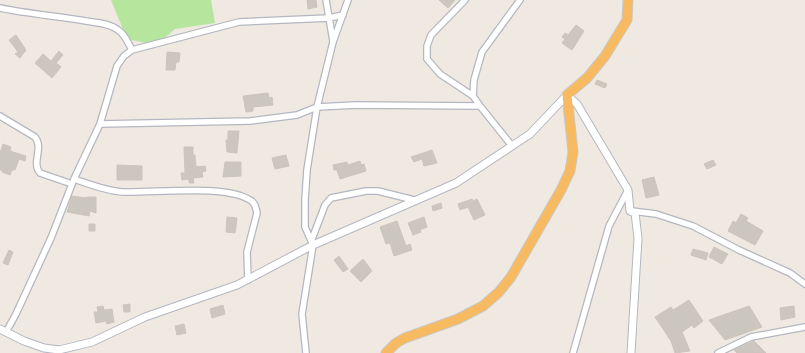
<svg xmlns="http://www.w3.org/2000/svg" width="805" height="353" viewBox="0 0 805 353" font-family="Helvetica,sans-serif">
<rect width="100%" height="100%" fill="#efe9e1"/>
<path fill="#b6e59e" d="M111,0H211L215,23L175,29L156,45L127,39Z"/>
<path fill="#cbc7bf" stroke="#cbc5ba" d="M307,0H316L317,7L308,9Z
M439,0H455L448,8Z
M576,25L584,31L572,50L562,43L565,39L562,37L565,33L568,35Z
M16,35L26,50L20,58L15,54L18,52L9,40Z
M59,51L63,55L56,63L61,67L52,78L35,63L43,54L51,61Z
M167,52L180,53L179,62H176L175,70H166Z
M597,80L607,84L605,88L595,84Z
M268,93L269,98L272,97L273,105L253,107V111L246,112L243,96Z
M228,131H239L237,153L227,152L226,140H228Z
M3,144L11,147L10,151L26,156L25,161L19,159L15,170H12L10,175L2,172V170H0V153Z
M184,147H193V155H195L196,167L205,166L206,171L202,172L203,177L193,178L194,183H189V179L182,180L181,173H185Z
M432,150L437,163L424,166L422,159L414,162L411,157Z
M286,155L289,166L275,169L272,158Z
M713,160L716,165L707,169L704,164Z
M360,161L361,165L364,164L366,171L340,179L337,170H334L333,165L347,162L348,165Z
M225,162H241V176L223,177Z
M117,165L142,166V180H117Z
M654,177L659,195L646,198L642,180Z
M72,196L87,198V197H96V213L90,211L89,216L67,212Z
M472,199L473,201L477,199L485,215L474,220L468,207L460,210L458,204Z
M441,203L442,208L433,211L432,206Z
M741,214L748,218L746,221L763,231L755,245L728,231L733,221L736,223Z
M227,217L237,218L235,233L226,232Z
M424,217L427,227L420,230L421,232L413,235L408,223Z
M397,221L406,246L410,244L412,250L394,256L390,243L386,244L380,227Z
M89,224H95V231H89Z
M714,247L728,254L722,264L709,257Z
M693,249L708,253L706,260L691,255Z
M9,250L13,252L8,265L3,263Z
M339,256L348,269L343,272L334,260Z
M363,259L372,271L361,282L350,271Z
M689,300L703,321L694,328L692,325L682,332L690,351L675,353L671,341L655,317L671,307L673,310Z
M130,304V312H124L123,305Z
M223,305L225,314L212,318L210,309Z
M103,306L104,310L112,309L114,322L107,324L106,321L96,323L94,312H98L97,307Z
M749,306L762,327L725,340L709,320Z
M794,306L795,317L781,320L780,308Z
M184,324L186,333L177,335L175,326Z
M754,341L766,353H737L734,350Z"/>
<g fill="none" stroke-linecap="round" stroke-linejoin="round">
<g stroke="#b4b7c1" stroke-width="8">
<path id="minor" d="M326,0L333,41
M348,0L333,42L317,107L356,105L480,106L512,146
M465,0L431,35L427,46V59L440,74L473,96L480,106
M0,8C28,14 57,16 86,21C96,23 110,23 118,30C125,34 128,43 132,50
M473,96L474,80L482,52L520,0
M0,116L35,137C44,148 31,163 40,173L72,184
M100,124L250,121L297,115L317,107
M74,179C89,184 106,191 123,192C155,193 225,184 250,200C255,202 256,208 257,213L247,252L248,280
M632,211L656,214L693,226L739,250L790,273L805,284
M312,239L325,205L331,198L366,191H378L414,200
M6,332L16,314L51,238L74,179L100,124L117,66L124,56L132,50L239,22L329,18L343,15
M306,353L302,314L313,245L305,227V200L307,170L317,107
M573,353L609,226L628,190
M718,353L751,337L805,327"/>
</g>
<g stroke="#b4b7c1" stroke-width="9">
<path id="tertiary" d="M0,329L24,341L44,348L59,350L92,342L145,317L237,285L313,245L456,183L530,134L567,95L577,104L628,190L630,211L635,213L638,238L631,353"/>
</g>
<g stroke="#c9c9c9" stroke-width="11">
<path id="trunk" d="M386,353L396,343L405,338L458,319L483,306L499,292L511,277L561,190L570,171L573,152L567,95L587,78L605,56L627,20L628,0"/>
</g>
<use href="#minor" stroke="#fff" stroke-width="5.5"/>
<use href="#tertiary" stroke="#fff" stroke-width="7"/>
<use href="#trunk" stroke="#f8ba60" stroke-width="9"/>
</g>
</svg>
